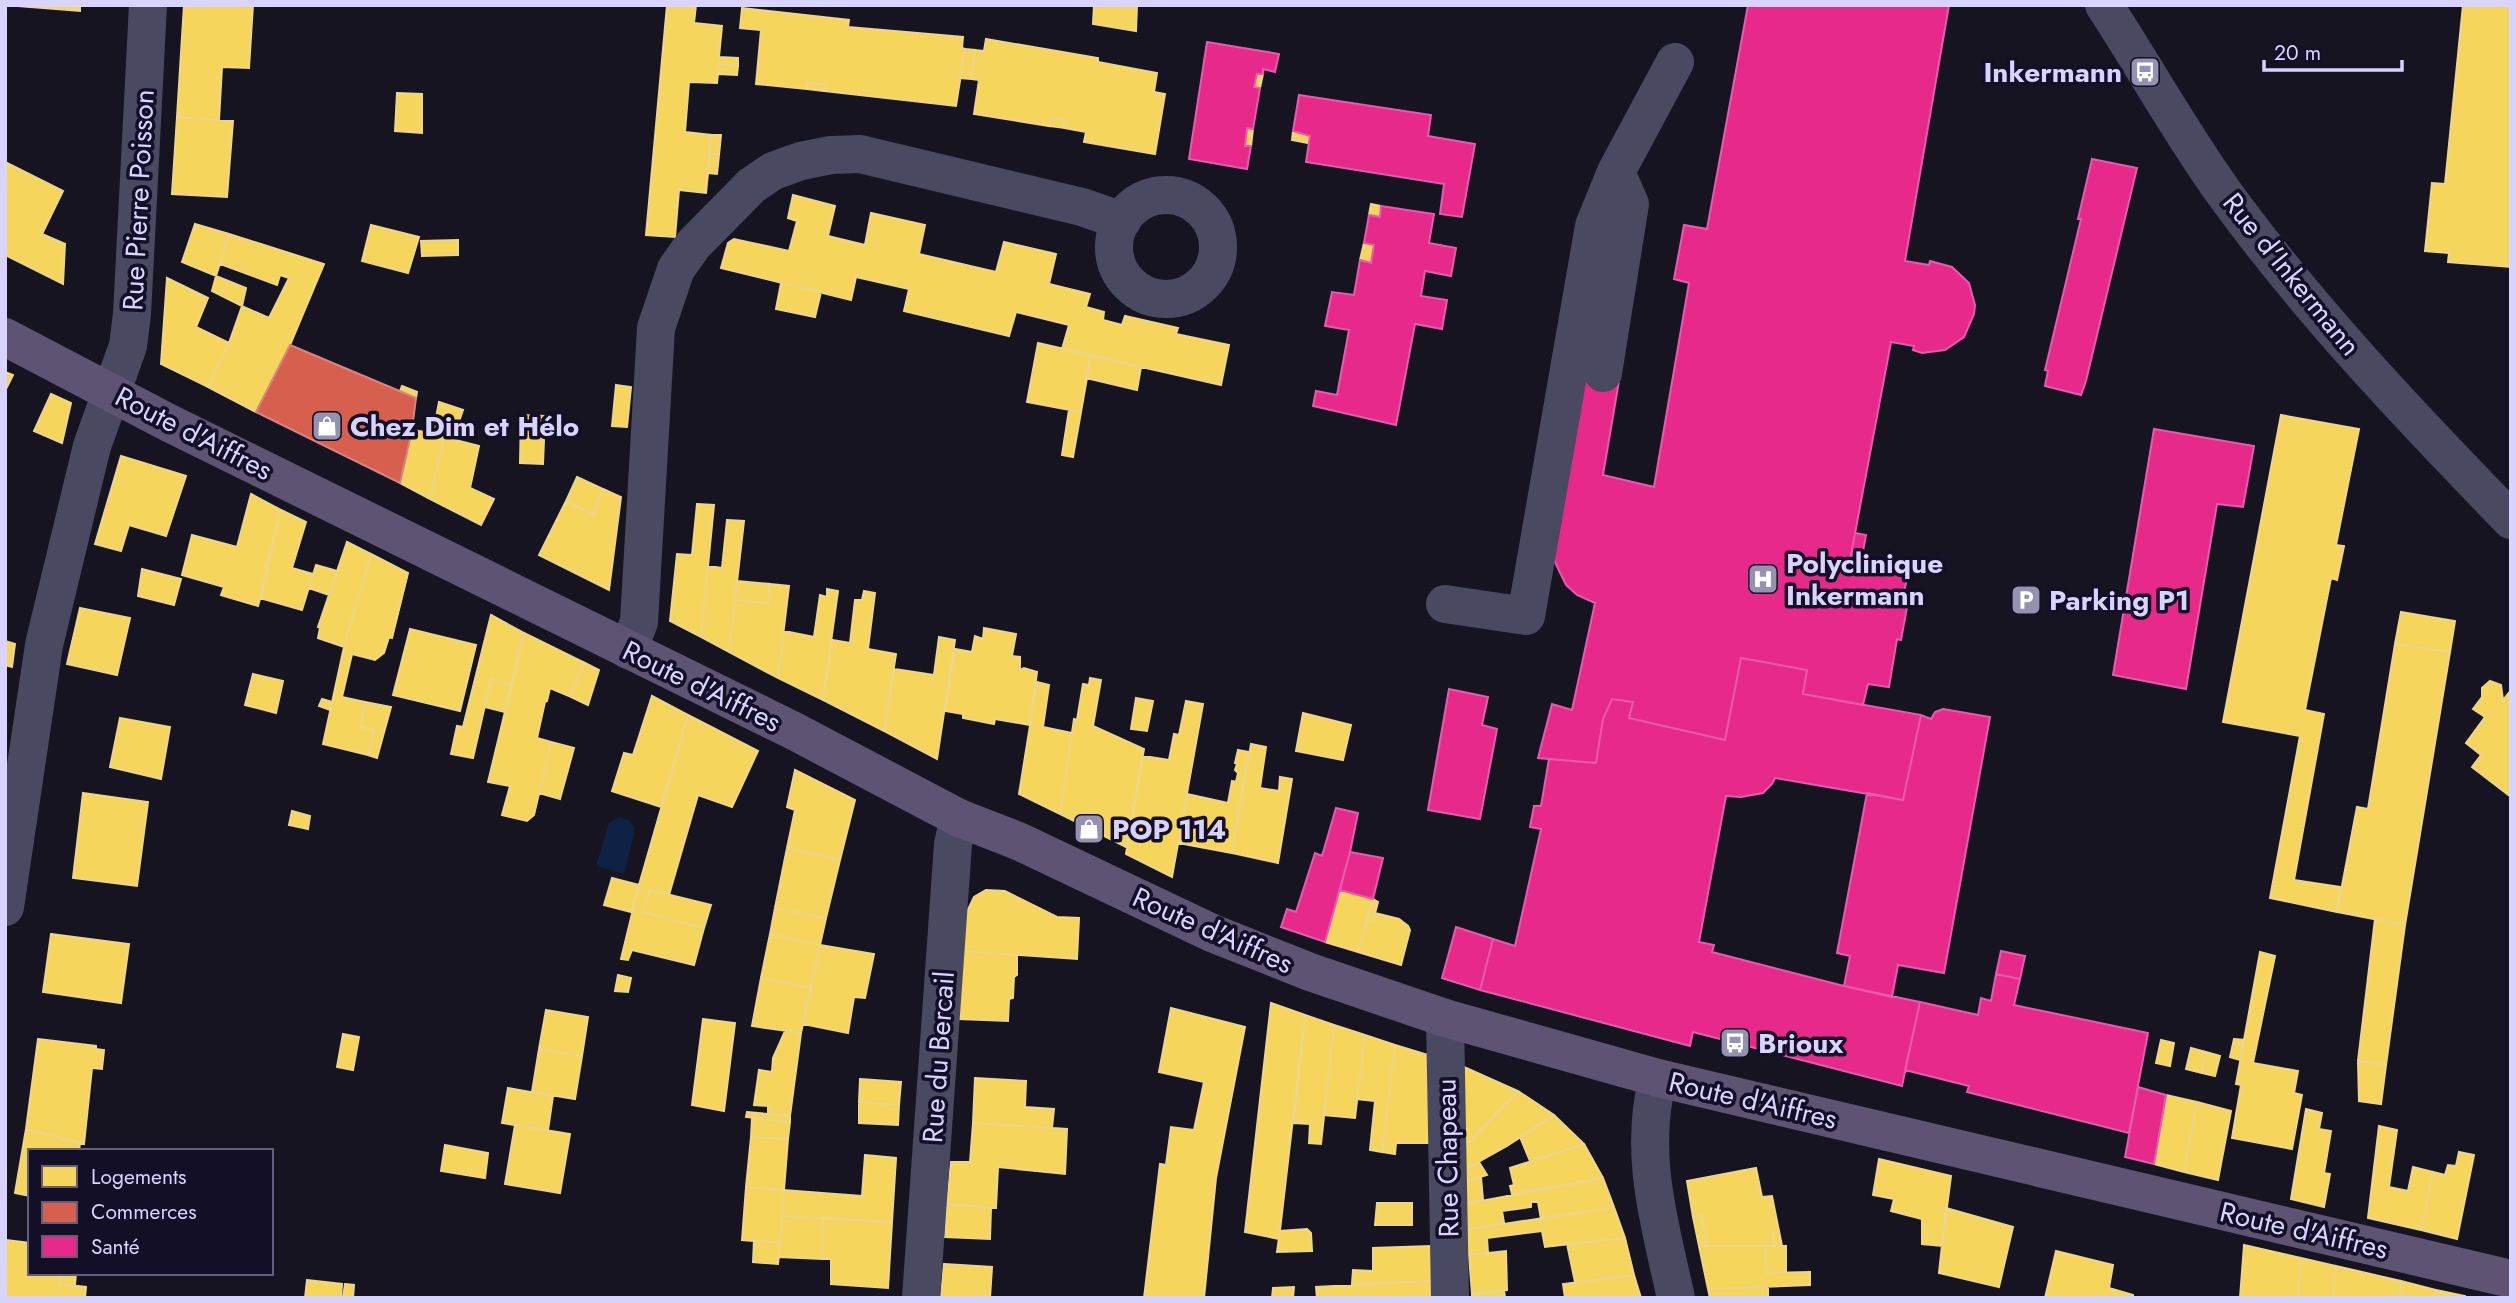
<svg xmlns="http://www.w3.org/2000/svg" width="2516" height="1303" viewBox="0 0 2516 1303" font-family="Jost,sans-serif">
<rect width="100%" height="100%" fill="#161421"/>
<path fill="#0d2144" d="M619,817L630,821L634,827V835L624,874L596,866L609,823Z"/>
<path fill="#f6d55c" stroke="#edd58d" stroke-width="2" d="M5,5H80V11Z
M184,5H253L249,68L222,67L219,120L177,117Z
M667,5H696L694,23L722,26L719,57L738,58V66L719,64L717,83L689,82L685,132L711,135L708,173L706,193L679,190L675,237L646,235Z
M1094,5H1137L1136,31L1093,24Z
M2463,5H2511V267L2448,262L2449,253L2425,251L2432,183L2445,184Z
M742,8L849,20L848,27L963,37L962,48L965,49L956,106L823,91L825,84L807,83L806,89L756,84L761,30L740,28Z
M986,39L1098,58V62L1157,73L1154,92L1165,94L1155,154L1084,142L1086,132L1064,128L1065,120L1051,118L1049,126L974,114L979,80L971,79L975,50L984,51Z
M965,49L975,50L971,79L960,78Z
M719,64L738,66L737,75L718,74Z
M1257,74H1263L1260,88L1254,87Z
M807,83L825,84L823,91L806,89Z
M397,93L422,94V133L395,131Z
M177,117L233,121L227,197L172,194Z
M1051,118L1065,120L1064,128L1049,126Z
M1247,128L1253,129L1251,146H1245Z
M1293,131L1310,136L1308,143L1292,140Z
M711,135H721L719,155L710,153Z
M710,153L719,155L717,174L708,173Z
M5,162L63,191L42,234L65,244L63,284L5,255Z
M793,195L835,206L828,236L865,245L871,213L925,225L919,254L996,272L1004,242L1056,254L1049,284L1090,294L1086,307L1104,312L1103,320L1122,325L1125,316L1178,328L1176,334L1229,345L1221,385L1062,349L1069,325L1016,312L1009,336L904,311L909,289L856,277L851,300L721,268L728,243L734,239L789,251L797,221L788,218Z
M1371,204L1381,206L1380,217L1369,215Z
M195,224L229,234L216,276L182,262Z
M371,225L419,237L408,273L362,261Z
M229,234L324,264L290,345L256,412L208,387L229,343L242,306L269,318L289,278L280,275L277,285L220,264Z
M458,240V255L422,256L421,241Z
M1364,243L1374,245L1371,263L1360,260Z
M216,276L246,288L242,306L212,291Z
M167,278L208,298L196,327L229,343L208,387L161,364Z
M781,283L821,292L815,317L776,309Z
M1038,343L1091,355L1081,412L1027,402Z
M1091,355L1141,367L1137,390L1086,378Z
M5,372L13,375L5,391Z
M616,385L631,387L627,427L612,426Z
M402,386L417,392L416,398L400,391Z
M51,394L71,403L62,443L34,431Z
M439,402L463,410L453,439L444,437L430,499L400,483L412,430L433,433Z
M1069,410L1081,412L1073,457L1062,455Z
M521,415L545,416L543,464L520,463Z
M2281,415L2359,429L2336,545L2344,546L2337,580L2331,578L2305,710L2324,714L2294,880L2341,887L2337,912L2270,898L2300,736L2223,722Z
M444,437L479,446L470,488L494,499L481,525L430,499Z
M121,456L186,476L166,536L129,525L121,551L95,544Z
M577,477L603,489L593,514L566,501Z
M603,489L621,497L609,590L539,555L566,501L593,514Z
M251,494L281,510L266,567L268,569L258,606L221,595L224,587L182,575L192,535L237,547Z
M697,504L714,505L701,637L670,621L677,554L692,555Z
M281,510L306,522L292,568L313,574L302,610L260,598Z
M727,520L744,521L729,652L701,637L708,566L722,568Z
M347,542L371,554L344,647L318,638L320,628L318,627Z
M371,554L408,573L392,638L389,637L384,653L375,660L352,654L342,697L365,702L360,727L374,730L368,755L323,744L344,647Z
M316,565L337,571L329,595L309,588Z
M142,569L181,579L174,605L138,596Z
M737,581L770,584L768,603L735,600Z
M770,584L789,586L778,678L729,652L735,600L768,603Z
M827,589L838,591L823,700L778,678L784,631L814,637L820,595L827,597Z
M864,591L875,593L868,649L896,654L884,731L823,700L832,640L850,643L855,600H862Z
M80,608L130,618L117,675L67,664Z
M2401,612L2455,621L2450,652L2395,644Z
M491,615L524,633L512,685L491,679L473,758L451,754L457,726L463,727Z
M984,628L1016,634L1012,656L1020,657V670L1024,668L1037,672L1030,725L995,719L994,724L963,718V714L945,711L955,649L972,652L975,636L983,639Z
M410,629L476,645L460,711L393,695Z
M524,633L583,662L571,697L550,688L547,701L545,702L537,738L551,742L534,815L527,821L502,815L510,786L488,782Z
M939,637L955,640L937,759L884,731L894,669L934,675Z
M5,641L15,644L12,667L5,665Z
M2395,644L2450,652L2405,925L2337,912L2357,807L2368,809Z
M583,662L599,670L588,705L571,697Z
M253,674L283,681L276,713L245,705Z
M1090,678L1101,680L1093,726L1144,749L1126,847L1060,814L1074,719L1077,720L1083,684L1089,685Z
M491,679L512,685L505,712L485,707Z
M2490,681L2501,685L2503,700L2511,690V797L2472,767L2481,755L2466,743L2485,717L2473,709L2482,697V688Z
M1037,682L1049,685L1043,727L1072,733L1060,814L1019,794Z
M652,696L688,715L661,807L612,791L624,753L633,755Z
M1136,698L1153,701L1147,731L1131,729Z
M322,699L332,702L330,710L319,706Z
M1186,701L1203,704L1172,877L1126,854L1143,756L1169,760L1174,734L1179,735Z
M365,702L391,707L377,758L368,755L374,730L360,727Z
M1303,713L1351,725L1343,760L1296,751Z
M688,715L758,751L732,807L698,795L669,895L650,890L643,912L704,928L694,965L632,950L628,960L621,959L639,885Z
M120,718L170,727L161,779L110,767Z
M551,742L574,748L560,799L539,793Z
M1251,744L1266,747L1260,788L1279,791L1280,777L1292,779L1278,863L1232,853Z
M1238,750L1249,752L1232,853L1178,843L1187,794L1228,803L1232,781L1236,782L1238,773L1235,770L1237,764L1235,763Z
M795,770L855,800L840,860L787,848L795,810L787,807Z
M83,793L148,802L137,886L73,878Z
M292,811L310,816L308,829L289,825Z
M787,848L840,860L826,918L775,908Z
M612,878L639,885L631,912L604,905Z
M650,890L711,905L704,928L643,912Z
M986,890L1005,891L1057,917L1079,918L1077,959L962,951L964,918L974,897Z
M1340,890L1373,899L1358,952L1325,942Z
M1373,899L1378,902L1373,921L1367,919Z
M775,908L826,918L820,945L770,934Z
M1375,913L1399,919L1408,926L1410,930L1401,965L1358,952L1367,919L1373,921Z
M2375,919L2405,925L2386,1065L2358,1061Z
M51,934L129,944L121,1003L43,992Z
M770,934L820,945L811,988L761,978Z
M820,945L874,954L865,998L854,997L848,1033L803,1024Z
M962,951L1017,955V975L1014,977L1013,998L1009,999L1008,1021L959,1019Z
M2260,952L2275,956L2253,1063L2298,1071L2294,1093L2302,1095L2292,1149L2232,1138L2241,1085L2236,1084Z
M618,975L631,978L628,992L615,991Z
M761,978L811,988L801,1033L752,1026Z
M1271,1003L1305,1015L1279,1239L1245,1232Z
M1171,1008L1245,1027L1216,1178L1204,1298H1144L1160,1164L1166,1165L1171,1127L1194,1130L1204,1082L1159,1072Z
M546,1010L588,1017L582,1056L539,1049Z
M1305,1015L1334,1025L1321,1144L1309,1143L1310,1124L1294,1123Z
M703,1019L735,1023L724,1111L692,1105Z
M1334,1025L1365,1035L1355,1118L1324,1115Z
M785,1031L801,1033L790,1116L768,1114V1106L754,1105L759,1070L772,1072L773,1058Z
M343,1034L359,1037L353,1070L337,1067Z
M1365,1035L1395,1045L1382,1152L1370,1150L1375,1101L1357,1099Z
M38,1039L96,1046V1049L104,1050L102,1069L92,1068L84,1144L26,1129Z
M2234,1039L2244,1040L2240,1060L2230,1057Z
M2161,1040L2174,1043L2170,1066L2156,1063Z
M1395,1045L1428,1055L1429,1143H1396L1395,1154L1382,1152Z
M2191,1048L2206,1052L2202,1073L2186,1069Z
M539,1049L582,1056L575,1099L532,1092Z
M2206,1052L2220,1056L2215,1076L2202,1073Z
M2358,1061L2386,1065L2381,1104L2359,1101Z
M1464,1067L1518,1091L1462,1149Z
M975,1078L1026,1081L1025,1107L1054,1109L1052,1128L973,1123Z
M860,1079L901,1082L899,1105L859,1102Z
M508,1088L553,1096L548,1130L502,1123Z
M1518,1091L1554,1115L1507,1146L1462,1171V1149Z
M2166,1095L2197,1102L2184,1172L2154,1164Z
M859,1102L899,1105L898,1125L859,1123Z
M2197,1102L2231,1111L2218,1180L2184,1172Z
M2306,1109L2322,1113L2319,1129L2331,1131L2324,1173L2330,1174L2324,1207L2291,1199Z
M747,1112L790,1116V1122L746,1117Z
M1554,1115L1584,1144L1530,1161L1520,1137Z
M752,1118L790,1122L788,1139L751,1137Z
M973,1123L1067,1129L1065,1174L998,1167L996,1208L947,1204L951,1162H970Z
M515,1125L570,1134L560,1193L505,1184Z
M2379,1126L2397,1130L2389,1187L2408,1191L2413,1167L2433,1172L2421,1230L2368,1218Z
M26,1129L80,1143L79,1151H30V1196L15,1193Z
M751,1137L788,1139L784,1190L746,1187Z
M1584,1144L1603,1178L1512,1194L1510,1186L1514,1185L1510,1168Z
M445,1145L488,1153L485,1178L441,1171Z
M2459,1152L2474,1155L2457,1239L2421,1230L2433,1172L2445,1175L2448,1165L2456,1166Z
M865,1155L896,1158L892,1222L782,1216L784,1190L862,1196Z
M1879,1159L1951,1176L1942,1246L1922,1244V1219L1891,1211L1894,1199L1873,1195Z
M1479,1162L1487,1175L1464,1182L1462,1171Z
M1756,1168L1762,1197L1772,1196L1779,1231L1772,1233L1774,1246H1707L1701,1215L1693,1217L1687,1181Z
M1481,1177L1483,1200L1465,1204L1464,1182Z
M1603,1178L1614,1207L1541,1219L1538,1202H1531V1207L1502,1211L1504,1223L1465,1230V1204Z
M746,1187L784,1190L780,1243L742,1240Z
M1377,1203H1412V1225H1375Z
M947,1204L991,1208L990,1239L945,1237Z
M1614,1207L1625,1238L1545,1247L1542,1231L1487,1238L1488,1253L1469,1255L1464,1249L1465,1230Z
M1946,1208L2013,1227L1999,1287L1939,1273Z
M1701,1215L1707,1246H1699L1693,1217Z
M782,1216L824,1218L822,1259L779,1257Z
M824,1218L892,1222L888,1288L831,1284V1259H822Z
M1307,1229L1311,1233L1312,1251L1277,1252L1280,1231Z
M1779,1231L1782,1246H1774L1772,1233Z
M1625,1238L1634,1275L1575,1282L1567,1244Z
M6,1240L30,1243V1273H60L59,1284L86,1287L85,1298H5Z
M754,1240L780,1243L778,1264L753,1262Z
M2244,1245L2301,1258L2298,1298H2240Z
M1430,1246L1431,1281L1352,1284L1353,1270L1373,1271V1248Z
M1699,1246H1765L1767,1273L1810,1272V1285L1708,1289Z
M1765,1246H1786V1272L1767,1273Z
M1506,1251L1507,1290L1472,1294L1469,1255Z
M2056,1251L2113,1265L2109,1288L2133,1295V1298H2045Z
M2301,1258L2336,1266L2333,1298H2298Z
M944,1264L992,1267L990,1298H941Z
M2336,1266L2401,1281L2400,1298H2333Z
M60,1273H76L75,1285L59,1284Z
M1634,1275L1641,1298H1565L1563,1284Z
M307,1280L342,1284L341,1298H305Z
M1431,1281V1298H1317L1316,1287Z
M2401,1281L2436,1290V1298H2400Z
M345,1284L354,1285L353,1298H343Z
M1294,1287L1293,1298H1272L1273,1288Z
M1768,1287V1298H1710L1708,1289Z
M1504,1290L1505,1298H1472V1294Z
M2436,1290L2465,1296V1298H2436Z"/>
<path fill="#d6604d" stroke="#d78382" stroke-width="2" d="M290,345L416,398L412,430L400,483L256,412Z"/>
<path fill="#e7298a" stroke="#e35cad" stroke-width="2" d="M1748,5H1949L1905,261L1929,265L1930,261L1952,267L1969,283L1975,305L1974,314L1964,337L1945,350L1922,353L1913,350L1914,346L1891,342L1850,560L1909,573L1902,598L1908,602L1901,640L1897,639L1889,687L1868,684L1863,705L1803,694L1807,670L1741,658L1725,740L1629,718L1633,702L1612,699L1603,719L1596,763L1538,758L1552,704L1572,710L1595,603L1577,595L1566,585L1551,554L1581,367L1620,375L1603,475L1654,487L1689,283L1674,279L1684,225L1707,229Z
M1207,42L1279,54L1275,72L1263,69V74H1257L1254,87L1260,88L1253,129L1247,128L1245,146H1251L1247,169L1189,159Z
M1299,95L1431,115L1428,136L1475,144L1462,217L1440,214L1444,184L1306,162L1310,136L1293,131Z
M2092,159L2137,168L2086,381L2081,395L2045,386L2048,371L2045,370L2081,219H2078Z
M1381,206L1434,214L1429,243L1456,248L1451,276L1425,271L1421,296L1447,300L1442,329L1415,324L1396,425L1313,406L1316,391L1337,395L1349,330L1325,326L1332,292L1354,295L1360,260L1371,263L1374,245L1364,243L1369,215L1380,217Z
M2154,429L2254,446L2243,507L2217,504L2186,689L2113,675Z
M1855,533L1866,535L1861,562L1850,560Z
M1741,658L1807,670L1803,694L1921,715L1903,800L1775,778L1772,784L1763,793L1741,797L1726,796L1699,942L1714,945L1712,952L1844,986L1920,1002L1902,1086L1693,1032L1690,1046L1480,990L1493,939L1515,946L1541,829L1530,827L1534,806H1541L1549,759L1596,763L1603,719L1612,699L1633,702L1629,718L1725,740Z
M1449,689L1488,697L1482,725L1497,729L1480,819L1428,810Z
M1943,709L1990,717L1944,973L1898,965L1892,997L1844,986L1850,956L1837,953L1867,793L1903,800L1921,715L1931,719L1935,712Z
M1336,808L1358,813L1350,852L1325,942L1281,927L1287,909L1296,912L1315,853L1322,856Z
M1350,852L1383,858L1373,899L1340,890Z
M1456,927L1493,939L1480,990L1442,978Z
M2001,951L2025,956L2020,979L1996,974Z
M1996,974L2020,979L2014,1005L2148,1033L2129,1133L1967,1092L1969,1086L1905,1070L1920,1002L1978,1015L1981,998L1991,1001Z
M2138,1087L2166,1095L2154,1164L2125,1157Z"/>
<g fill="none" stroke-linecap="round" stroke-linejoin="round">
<path stroke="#4a4962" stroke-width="38" d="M2104,5C2145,68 2181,133 2224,193C2309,310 2410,416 2511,520
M1114 247a52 52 0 1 1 104 0a52 52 0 1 1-104 0Z
M1603,373L1630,204L1616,172
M1445,604L1526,616L1594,226L1616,172L1675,62
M628,650L639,622L656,328L676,269L693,245L751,186L773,171L801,161L831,155L860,154L1082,207L1122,221
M5,907L44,645L92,446L128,346L132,314L148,5
M1445,1018L1450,1298
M1658,1078C1638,1154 1660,1224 1676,1298
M921,1298L953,844L959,818"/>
<path stroke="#5e5373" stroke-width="38" d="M5,337L169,423L794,731L959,818L1018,841L1212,933L1310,972L1445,1018L1658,1078L2511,1279"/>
</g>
<defs>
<g id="bus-square" transform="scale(1.575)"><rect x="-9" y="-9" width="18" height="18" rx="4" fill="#9591b1" stroke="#130f26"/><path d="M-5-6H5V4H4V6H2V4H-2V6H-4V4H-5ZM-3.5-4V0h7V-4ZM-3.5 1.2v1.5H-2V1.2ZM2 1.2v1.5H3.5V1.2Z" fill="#fff"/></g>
<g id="shop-square" transform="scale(1.575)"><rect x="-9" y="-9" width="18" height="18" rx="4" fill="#9591b1" stroke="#130f26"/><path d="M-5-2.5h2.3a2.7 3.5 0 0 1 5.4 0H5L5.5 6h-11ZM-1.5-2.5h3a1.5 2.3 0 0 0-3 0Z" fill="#fff"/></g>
<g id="hospital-square" transform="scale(1.575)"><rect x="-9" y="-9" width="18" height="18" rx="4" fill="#9591b1" stroke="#130f26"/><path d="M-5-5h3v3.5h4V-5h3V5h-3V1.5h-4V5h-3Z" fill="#fff"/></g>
<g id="parking-square" transform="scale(1.575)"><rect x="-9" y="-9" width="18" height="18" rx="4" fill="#9591b1" stroke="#130f26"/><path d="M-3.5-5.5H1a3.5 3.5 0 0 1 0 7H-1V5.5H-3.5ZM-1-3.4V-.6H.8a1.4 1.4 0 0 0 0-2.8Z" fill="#fff"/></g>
</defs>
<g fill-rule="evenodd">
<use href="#bus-square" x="2145" y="72"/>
<use href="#shop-square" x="327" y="426"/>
<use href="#hospital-square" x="1763" y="579"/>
<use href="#parking-square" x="2026" y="600"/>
<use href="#shop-square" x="1089" y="829"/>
<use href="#bus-square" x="1735" y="1043"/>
</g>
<g text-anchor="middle" stroke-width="7" stroke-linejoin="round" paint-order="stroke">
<g font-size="28" font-weight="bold" fill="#d9d4ff" stroke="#130f26" text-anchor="start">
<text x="2122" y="82" text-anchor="end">Inkermann</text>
<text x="350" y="436">Chez Dim et Hélo</text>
<text x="1786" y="573">Polyclinique<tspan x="1786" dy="32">Inkermann</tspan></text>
<text x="2049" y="610">Parking P1</text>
<text x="1112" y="839">POP 114</text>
<text x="1758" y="1053">Brioux</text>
</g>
<g font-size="28" fill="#d9d4ff" stroke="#130f26">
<text transform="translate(138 200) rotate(-87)" y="10">Rue Pierre Poisson</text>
<text transform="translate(2292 274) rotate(51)" y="10">Rue d'Inkermann</text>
<text transform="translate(194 433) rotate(27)" y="10">Route d'Aiffres</text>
<text transform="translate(702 686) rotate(26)" y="10">Route d'Aiffres</text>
<text transform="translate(1213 930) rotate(24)" y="10">Route d'Aiffres</text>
<text transform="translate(938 1057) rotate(-86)" y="10">Rue du Bercail</text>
<text transform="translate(1753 1100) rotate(13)" y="10">Route d'Aiffres</text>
<text transform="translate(1447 1158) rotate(-91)" y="10">Rue Chapeau</text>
<text transform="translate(2304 1230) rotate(13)" y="10">Route d'Aiffres</text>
</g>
</g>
<rect width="2516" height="1303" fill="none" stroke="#d9d4ff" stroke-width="14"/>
<rect x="28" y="1149" width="245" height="126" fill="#130f26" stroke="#625e7d" stroke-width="2"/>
<rect x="42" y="1166" width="35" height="21" fill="#f6d55c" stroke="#625e7d" stroke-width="2"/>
<text x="91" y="1184" font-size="21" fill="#d9d4ff">Logements</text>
<rect x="42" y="1202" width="35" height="21" fill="#d6604d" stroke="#625e7d" stroke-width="2"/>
<text x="91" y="1219" font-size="21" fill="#d9d4ff">Commerces</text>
<rect x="42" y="1236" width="35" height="21" fill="#e7298a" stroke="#625e7d" stroke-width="2"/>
<text x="91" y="1254" font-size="21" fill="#d9d4ff">Santé</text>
<path d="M2264 60v10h138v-10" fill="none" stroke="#d9d4ff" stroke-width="3.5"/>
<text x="2274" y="60" font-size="21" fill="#d9d4ff" stroke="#130f26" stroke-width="5" paint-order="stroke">20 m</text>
</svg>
